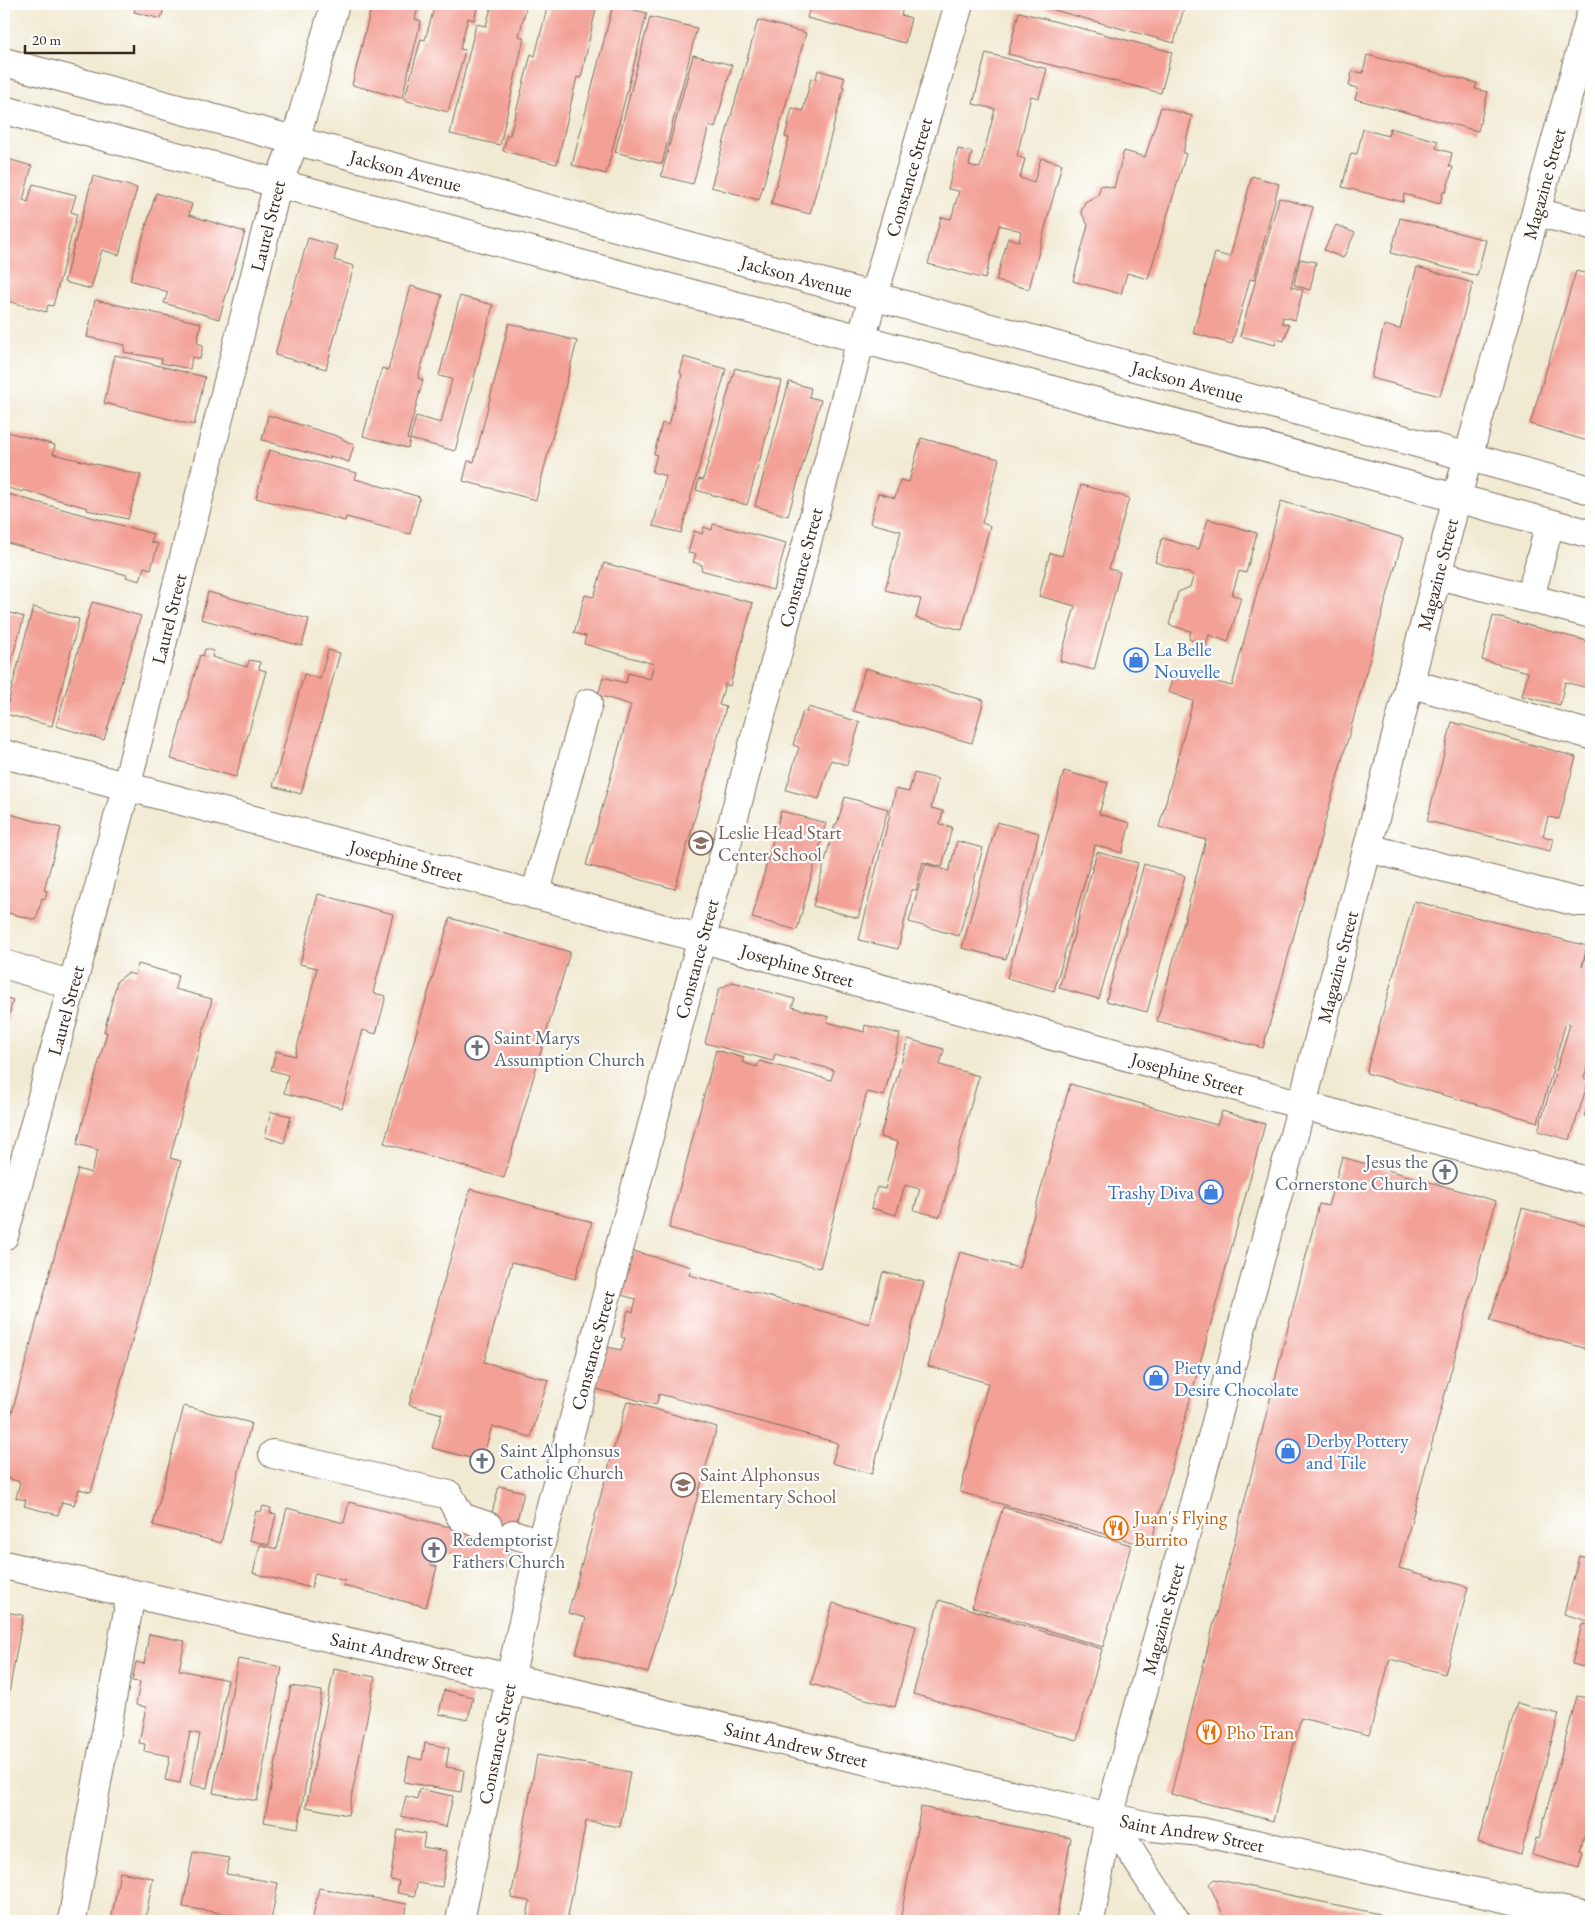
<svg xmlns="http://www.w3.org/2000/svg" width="1595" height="1925" viewBox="0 0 1595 1925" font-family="'EB Garamond',serif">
<rect width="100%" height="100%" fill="#fff"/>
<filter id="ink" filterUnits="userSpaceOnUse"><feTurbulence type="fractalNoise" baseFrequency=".02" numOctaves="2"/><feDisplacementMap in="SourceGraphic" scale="10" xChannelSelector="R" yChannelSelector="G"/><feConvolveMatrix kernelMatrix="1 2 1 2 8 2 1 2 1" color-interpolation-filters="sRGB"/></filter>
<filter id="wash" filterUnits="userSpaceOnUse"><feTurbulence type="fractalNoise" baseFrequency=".0096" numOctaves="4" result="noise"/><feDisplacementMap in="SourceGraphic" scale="20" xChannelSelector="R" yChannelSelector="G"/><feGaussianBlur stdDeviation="1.12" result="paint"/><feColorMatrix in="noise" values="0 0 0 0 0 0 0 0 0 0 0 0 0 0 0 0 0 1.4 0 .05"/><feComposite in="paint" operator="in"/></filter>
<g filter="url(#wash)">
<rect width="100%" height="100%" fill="#f1ead3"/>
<g id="blocks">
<path fill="#f3a096" d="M137,4H165L161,19L134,12Z
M246,4H258L257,7Z
M382,4H419L415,19L421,21L402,98L352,85L371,8L381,10Z
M430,4H478L474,20L468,18L460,49L465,50L448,112L404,100L421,39L425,40L434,8L429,7Z
M492,4H527L519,36L524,38L500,145L450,134L476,24L486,26Z
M548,4H597L581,78L577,77L557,164L503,151L507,135H510L531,54L535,56Z
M811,4H904L901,15L911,18L905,43L807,18Z
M1032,4H1185L1174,43Z
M613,5L647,13L606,174L572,165Z
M1019,12L1172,52L1161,93L1008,54Z
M650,17L697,28L662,164L615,152Z
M758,20L806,33L759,200L711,187Z
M986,53L1047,69L1039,98L1031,96L1017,156L1025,159L1020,178L1034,182L1041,158L1062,164L1029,289L996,281L1008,238L1019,241L1021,231L999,225L985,279L928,264L941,217L951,219L959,191L948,189L958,149L972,152L969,165L980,168L995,109L973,104Z
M693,55L732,65L715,128L709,126L693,184L661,176Z
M1367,55L1477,83L1475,89L1488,92L1478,131L1355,99L1358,88L1349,86L1352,71L1363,73Z
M818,70L845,78L842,86L844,87L810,214L771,204L789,138L785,137L792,108L803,111L811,78L816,80Z
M1161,107L1192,116L1183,153L1186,154L1148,279L1127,273L1121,294L1073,281L1088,225L1081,212L1085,202L1098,195L1101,185L1114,188L1124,151L1145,157Z
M1390,128L1438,141L1436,148L1452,153L1449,167H1453L1446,192H1443L1440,204L1404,194L1403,202L1342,187L1351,153L1357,154L1363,129L1388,136Z
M4,158L32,166L23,200L28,202L33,184L76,195L71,212L77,214L53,306L48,305L46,312L4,300Z
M93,176L137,188L119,255L102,250L91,289L64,282Z
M1252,176L1279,184L1254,280L1250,279L1232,344L1193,333L1215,253L1230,257Z
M156,193L192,204L189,215L245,232L219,319L164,303L168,292L130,280Z
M1279,198L1313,207L1291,287L1303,290L1295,320L1283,317L1282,323L1289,325L1284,341L1277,339L1275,345L1240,336Z
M1400,218L1486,240L1477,276L1391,253Z
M1336,225L1355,233L1343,258L1324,250Z
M308,238L338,246L334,260L354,266L326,369L275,355Z
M1300,259L1316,262L1310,290L1294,285Z
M1417,267L1473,283L1440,396L1371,378L1384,325L1400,329Z
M1576,271L1591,275V442L1530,424Z
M411,286L442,295L418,378L423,380L407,439L410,440L408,448L363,436L382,368L388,370Z
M460,296L493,305L455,451L410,439L416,416L441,423L452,379L439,376Z
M95,300L201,323L197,343L203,345L200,359L192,357L190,369L161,363L162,359L124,352L125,345L87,337Z
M509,323L577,341L536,500L463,481L468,461L474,462Z
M115,355L205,377L194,425L104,403Z
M684,357L726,369L681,533L653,526L666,476L652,472L657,455L654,454L662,423L669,425L682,374L680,373Z
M735,368L782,381L747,505L696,490L699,479L703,480Z
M789,382L811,388L809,397L821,400L788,516L755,506Z
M268,415L337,436L354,445L349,462L330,456V459L262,440Z
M4,431L55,445L53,454L141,475L128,519L87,510L88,508L23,490V492L4,487Z
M921,438L999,459L982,523L990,526L962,630L916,618L921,599L885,590L901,531L870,523L878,493L895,498L900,480L909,482Z
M269,450L357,473L355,479L420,497L410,534L346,517L345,521L256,498Z
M1081,485L1129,498L1109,569L1120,572L1094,670L1060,661L1075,606L1039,596L1050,553L1062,556Z
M4,493L153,534L151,542L158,544L151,569L144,567L140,581L126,577L127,575L4,542Z
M1281,501L1403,538L1263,1048L1157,1021L1206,840L1159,827L1193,701L1168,692L1175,671L1232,686Z
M1208,519L1257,533L1246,573L1239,571L1232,595L1241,597L1228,642L1209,635L1206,645L1189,639L1191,631L1169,625L1178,592L1190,587L1194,575L1155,562L1162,538L1199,549Z
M713,524L786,543L773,590L701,570L702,565L693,562L696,554L688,553L694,531L702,534L704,527L712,530Z
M604,563L753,603L730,686L725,684L719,705L726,707L675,889L586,865L631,705L598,695L603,677L626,683L628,673L650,679L654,664L584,644L586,636L574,633L585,595L594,597Z
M208,592L309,619L302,646L201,619Z
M92,602L141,616L104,740L56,726Z
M33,607L79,619L52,726L5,714Z
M4,611L24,617L4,686Z
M1493,616L1591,642V689L1565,682L1560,705L1522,696L1528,672L1482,660Z
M205,649L214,651L212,657L247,667L249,660L260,662L259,669L266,671L236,777L171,759L200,655L203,656Z
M328,650L340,653L301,794L273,786L304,674L320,679Z
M865,668L984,700L972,743L853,711Z
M808,707L860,722L847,765L831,760L819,799L786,790L799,747L793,745L803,711L807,712Z
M1452,722L1576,757L1559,819L1548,817L1543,836L1553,839L1550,851L1427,821Z
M1064,771L1108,783L1099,814L1130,823L1122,853L1095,845L1054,991L1007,978Z
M914,773L938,779L931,808L943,811L940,824L952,827L942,867L923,862L916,890H912L898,949L859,940L896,789L909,792Z
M845,797L888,809L858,918L813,906L835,824H837Z
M781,811L826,823L797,930L752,918Z
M10,814L61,828L44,890L47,891L45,899L42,898L36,920L4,912V838Z
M997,822L1039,833L1006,959L962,948Z
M957,841L983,848L959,936L909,922L925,864L949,871Z
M1097,852L1138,863L1099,999L1059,988Z
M1144,864L1185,876L1147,1012L1106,1001Z
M318,894L393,914L373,993L386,996L376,1034L363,1030L342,1108L284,1093L288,1075L271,1070L276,1051L295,1056L317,968L300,964Z
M1414,901L1587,946L1582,967L1589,945H1591V1053L1584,1078L1589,1079L1570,1140L1538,1131L1570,1024L1566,1022L1538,1122L1366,1073Z
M450,918L570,952L504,1178L384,1143Z
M138,964L178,975L175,989L212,999L170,1158L181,1161L91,1492L79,1489L74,1505L62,1502L58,1515L24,1506L26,1500L16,1498L20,1482L4,1477V1442L78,1169L91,1173L98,1150L77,1144L107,1032H104L117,981L128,973L135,975Z
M733,982L795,999L792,1007L829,1017L827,1022L864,1032L865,1025L900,1034L884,1096L867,1092L820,1268L669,1228L716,1050L744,1058L742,1062L757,1067L759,1061L831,1080L834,1070L775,1054L773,1061L705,1043L719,989Z
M4,997L13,1000L4,1034Z
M908,1039L944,1049L940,1065L979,1076L940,1217L914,1210L920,1189L905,1185L896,1215L871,1208L877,1187L885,1189L898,1142L880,1137Z
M1070,1084L1217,1125L1222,1111L1265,1124L1150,1547L960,1492L988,1383L928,1366L960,1252L1019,1268Z
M1591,1093V1118L1584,1116Z
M271,1112L291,1116L284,1143L265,1137Z
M1342,1157L1496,1201L1399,1568L1468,1587L1445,1674L1390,1659L1369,1735L1301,1718L1273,1821L1171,1794L1319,1204L1328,1206Z
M470,1189L592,1222L575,1279L512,1262L484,1362L548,1380L531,1437L492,1426L482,1461L432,1448L442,1414L409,1405Z
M1522,1208L1591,1227V1350L1490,1321Z
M633,1251L691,1267L689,1275L869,1324L883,1272L924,1282L872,1474L832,1463L838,1443L659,1394L656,1405L596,1389L607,1347L621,1350L625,1338L621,1337L628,1310L633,1312L636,1299L621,1295Z
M627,1401L717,1427L648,1673L576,1653L586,1618L568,1613Z
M184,1406L251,1423L221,1543L153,1525Z
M499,1486L524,1492L505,1568L434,1550L431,1565L437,1567L426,1607L344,1586L345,1581L315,1573L311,1588L253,1573L260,1545L277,1549L287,1508L344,1523L349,1502L486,1536Z
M263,1506L271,1508L270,1513L276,1514L269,1545L249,1540L256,1511L261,1512Z
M1003,1507L1131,1545L1103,1647L972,1607Z
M1579,1556L1591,1559V1616L1588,1621L1564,1614Z
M939,1600L1102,1649L1077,1740L913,1694Z
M833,1603L916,1626L895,1707L811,1684Z
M4,1612L23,1615L5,1715H4Z
M1582,1624L1591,1626V1669L1572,1664Z
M149,1634L185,1641L179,1670L228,1680L207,1788L190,1785L200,1734L190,1732L180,1783L165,1780L170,1756L144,1751L145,1744L139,1743L146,1707L136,1705L140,1682L132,1681L136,1662L144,1664Z
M238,1659L282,1667L257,1801L213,1793Z
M334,1669L375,1677L348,1815L306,1807Z
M1589,1684L1591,1685V1808L1580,1852L1583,1853L1579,1868L1532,1855L1536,1838L1539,1839L1577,1696L1586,1698Z
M291,1686L322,1691L298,1828L264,1822Z
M444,1690L473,1697L468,1720L439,1714Z
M1517,1703L1559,1714L1521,1854L1478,1842Z
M425,1743L449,1748L446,1767L464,1770L461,1792L404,1782L409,1757L422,1760Z
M537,1755L630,1772L620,1827L586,1821L567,1921H526L530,1901L511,1898Z
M419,1789L453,1796L446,1827L401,1816L406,1796L417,1799Z
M921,1807L1071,1838L1056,1921H900Z
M398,1830L425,1834L423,1847L447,1851L442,1887L417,1883L415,1896L397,1893L399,1881L390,1880Z
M1591,1847V1867L1588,1866L1591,1857H1588Z
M193,1852L229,1858L226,1874L278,1883L271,1921L183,1907Z
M120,1872L153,1878L145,1921H111Z
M1214,1879L1379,1914L1378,1921H1226L1209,1884Z
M319,1888L407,1904L405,1921H312Z"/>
</g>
</g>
<g filter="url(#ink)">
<use href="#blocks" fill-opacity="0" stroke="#7b6d5d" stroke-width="1"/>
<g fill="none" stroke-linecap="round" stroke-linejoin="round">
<g stroke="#7b6d5d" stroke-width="30">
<g id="minor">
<path id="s1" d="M4,62L1591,490"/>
<path d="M4,110L1591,534"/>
<path d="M1536,212L1591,226"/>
<path d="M1438,575L1591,614"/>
<path d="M1530,598L1550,523"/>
<path d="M1409,683L1591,735"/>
<path id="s2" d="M4,754L703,939L1302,1105L1591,1182"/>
<path d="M1368,848L1577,902H1591"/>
<path d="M535,895L588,703"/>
<path d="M4,964L72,985"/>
<path id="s3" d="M4,1236L126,788L278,183L295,141L335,4"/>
<path d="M273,1454L449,1495L461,1517L488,1526"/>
<path d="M513,1534L541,1543"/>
<path id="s4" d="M4,1565L510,1678L1153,1827L1201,1832L1591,1917"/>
<path d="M1109,1817L1176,1921"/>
<path d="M72,1921L131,1594"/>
<path id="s5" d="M460,1921L510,1678L541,1543L861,339L959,4"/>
<path id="s6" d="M1090,1921L1109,1817L1302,1105L1457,497L1591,13"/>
</g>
</g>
<use href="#minor" stroke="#fff" stroke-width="28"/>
</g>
</g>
<defs>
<g id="shop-ring" transform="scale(1.25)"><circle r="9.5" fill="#fff" stroke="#3f7fe0" stroke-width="1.5"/><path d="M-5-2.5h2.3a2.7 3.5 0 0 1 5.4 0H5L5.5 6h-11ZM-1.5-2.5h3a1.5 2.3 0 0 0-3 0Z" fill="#3f7fe0"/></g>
<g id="school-ring" transform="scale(1.25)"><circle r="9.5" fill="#fff" stroke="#8d6e63" stroke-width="1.5"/><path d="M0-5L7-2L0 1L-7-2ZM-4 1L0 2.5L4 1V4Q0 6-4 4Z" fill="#8d6e63"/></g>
<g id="church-ring" transform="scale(1.25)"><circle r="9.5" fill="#fff" stroke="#6b7280" stroke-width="1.5"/><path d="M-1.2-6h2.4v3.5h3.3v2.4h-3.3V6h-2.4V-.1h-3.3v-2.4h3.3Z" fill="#6b7280"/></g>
<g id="restaurant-ring" transform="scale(1.25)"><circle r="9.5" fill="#fff" stroke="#e8710a" stroke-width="1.5"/><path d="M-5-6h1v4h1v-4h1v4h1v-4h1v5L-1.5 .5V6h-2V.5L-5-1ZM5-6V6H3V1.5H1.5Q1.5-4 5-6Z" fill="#e8710a"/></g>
</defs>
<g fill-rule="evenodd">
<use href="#shop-ring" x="1136" y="660"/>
<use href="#school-ring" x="701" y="843"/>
<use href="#church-ring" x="477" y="1048"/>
<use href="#church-ring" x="1445" y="1172"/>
<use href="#shop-ring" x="1211" y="1192"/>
<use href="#shop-ring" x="1156" y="1378"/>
<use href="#shop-ring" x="1288" y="1451"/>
<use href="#church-ring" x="482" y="1461"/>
<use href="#school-ring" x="683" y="1485"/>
<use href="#restaurant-ring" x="1116" y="1528"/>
<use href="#church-ring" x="434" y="1550"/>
<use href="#restaurant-ring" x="1209" y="1732"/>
</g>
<g text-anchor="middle" stroke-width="4.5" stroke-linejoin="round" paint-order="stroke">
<g font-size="19" fill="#3b2a1e" stroke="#fff">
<text dy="7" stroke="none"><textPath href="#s1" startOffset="416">Jackson Avenue</textPath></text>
<text dy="7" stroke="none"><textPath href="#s5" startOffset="1801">Constance Street</textPath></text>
<text dy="7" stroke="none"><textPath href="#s6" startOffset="1796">Magazine Street</textPath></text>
<text dy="7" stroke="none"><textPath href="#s3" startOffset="1044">Laurel Street</textPath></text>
<text dy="7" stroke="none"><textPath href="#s1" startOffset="821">Jackson Avenue</textPath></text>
<text dy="7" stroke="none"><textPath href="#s1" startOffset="1226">Jackson Avenue</textPath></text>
<text dy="7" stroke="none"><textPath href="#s5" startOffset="1396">Constance Street</textPath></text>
<text dy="7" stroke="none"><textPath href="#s6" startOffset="1391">Magazine Street</textPath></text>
<text dy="7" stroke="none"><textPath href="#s3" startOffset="639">Laurel Street</textPath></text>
<text dy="7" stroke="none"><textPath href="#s2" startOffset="416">Josephine Street</textPath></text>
<text dy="7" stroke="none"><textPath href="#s5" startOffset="991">Constance Street</textPath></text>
<text dy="7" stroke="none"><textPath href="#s2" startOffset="821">Josephine Street</textPath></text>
<text dy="7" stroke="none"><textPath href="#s6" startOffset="986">Magazine Street</textPath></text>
<text dy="7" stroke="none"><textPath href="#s3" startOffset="234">Laurel Street</textPath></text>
<text dy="7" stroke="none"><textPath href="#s2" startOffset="1226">Josephine Street</textPath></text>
<text dy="7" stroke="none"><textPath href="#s5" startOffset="586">Constance Street</textPath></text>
<text dy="7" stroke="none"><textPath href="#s6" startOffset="311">Magazine Street</textPath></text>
<text dy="7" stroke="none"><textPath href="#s4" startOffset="408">Saint Andrew Street</textPath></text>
<text dy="7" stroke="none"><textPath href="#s5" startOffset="181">Constance Street</textPath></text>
<text dy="7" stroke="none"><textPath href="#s4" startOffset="812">Saint Andrew Street</textPath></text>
<text dy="7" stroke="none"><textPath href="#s4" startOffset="1218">Saint Andrew Street</textPath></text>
</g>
<g font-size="19" fill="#366cbe" stroke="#fff" text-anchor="start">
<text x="1154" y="656">La Belle<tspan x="1154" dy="22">Nouvelle</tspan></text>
<text x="1194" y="1199" text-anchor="end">Trashy Diva</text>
<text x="1174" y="1374">Piety and<tspan x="1174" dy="22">Desire Chocolate</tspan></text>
<text x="1306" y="1447">Derby Pottery<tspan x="1306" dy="22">and Tile</tspan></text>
</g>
<g font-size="19" fill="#785e54" stroke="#fff" text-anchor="start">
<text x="718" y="839">Leslie Head Start<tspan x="718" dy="22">Center School</tspan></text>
<text x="700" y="1481">Saint Alphonsus<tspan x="700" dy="22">Elementary School</tspan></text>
</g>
<g font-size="19" fill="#5b616d" stroke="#fff" text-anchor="start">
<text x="494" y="1044">Saint Marys<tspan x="494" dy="22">Assumption Church</tspan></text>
<text x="1428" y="1168" text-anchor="end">Jesus the<tspan x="1428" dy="22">Cornerstone Church</tspan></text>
<text x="500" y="1457">Saint Alphonsus<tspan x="500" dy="22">Catholic Church</tspan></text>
<text x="452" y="1546">Redemptorist<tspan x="452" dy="22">Fathers Church</tspan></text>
</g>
<g font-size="19" fill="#c56008" stroke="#fff" text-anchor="start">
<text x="1134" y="1524">Juan's Flying<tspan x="1134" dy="22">Burrito</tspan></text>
<text x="1226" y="1739">Pho Tran</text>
</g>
</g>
<rect width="1595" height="1925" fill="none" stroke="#fff" stroke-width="20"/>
<path d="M25 45v8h109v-8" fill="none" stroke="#3b2a1e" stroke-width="2.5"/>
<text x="32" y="45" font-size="15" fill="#3b2a1e" stroke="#ffffff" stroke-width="4" paint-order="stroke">20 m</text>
</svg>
